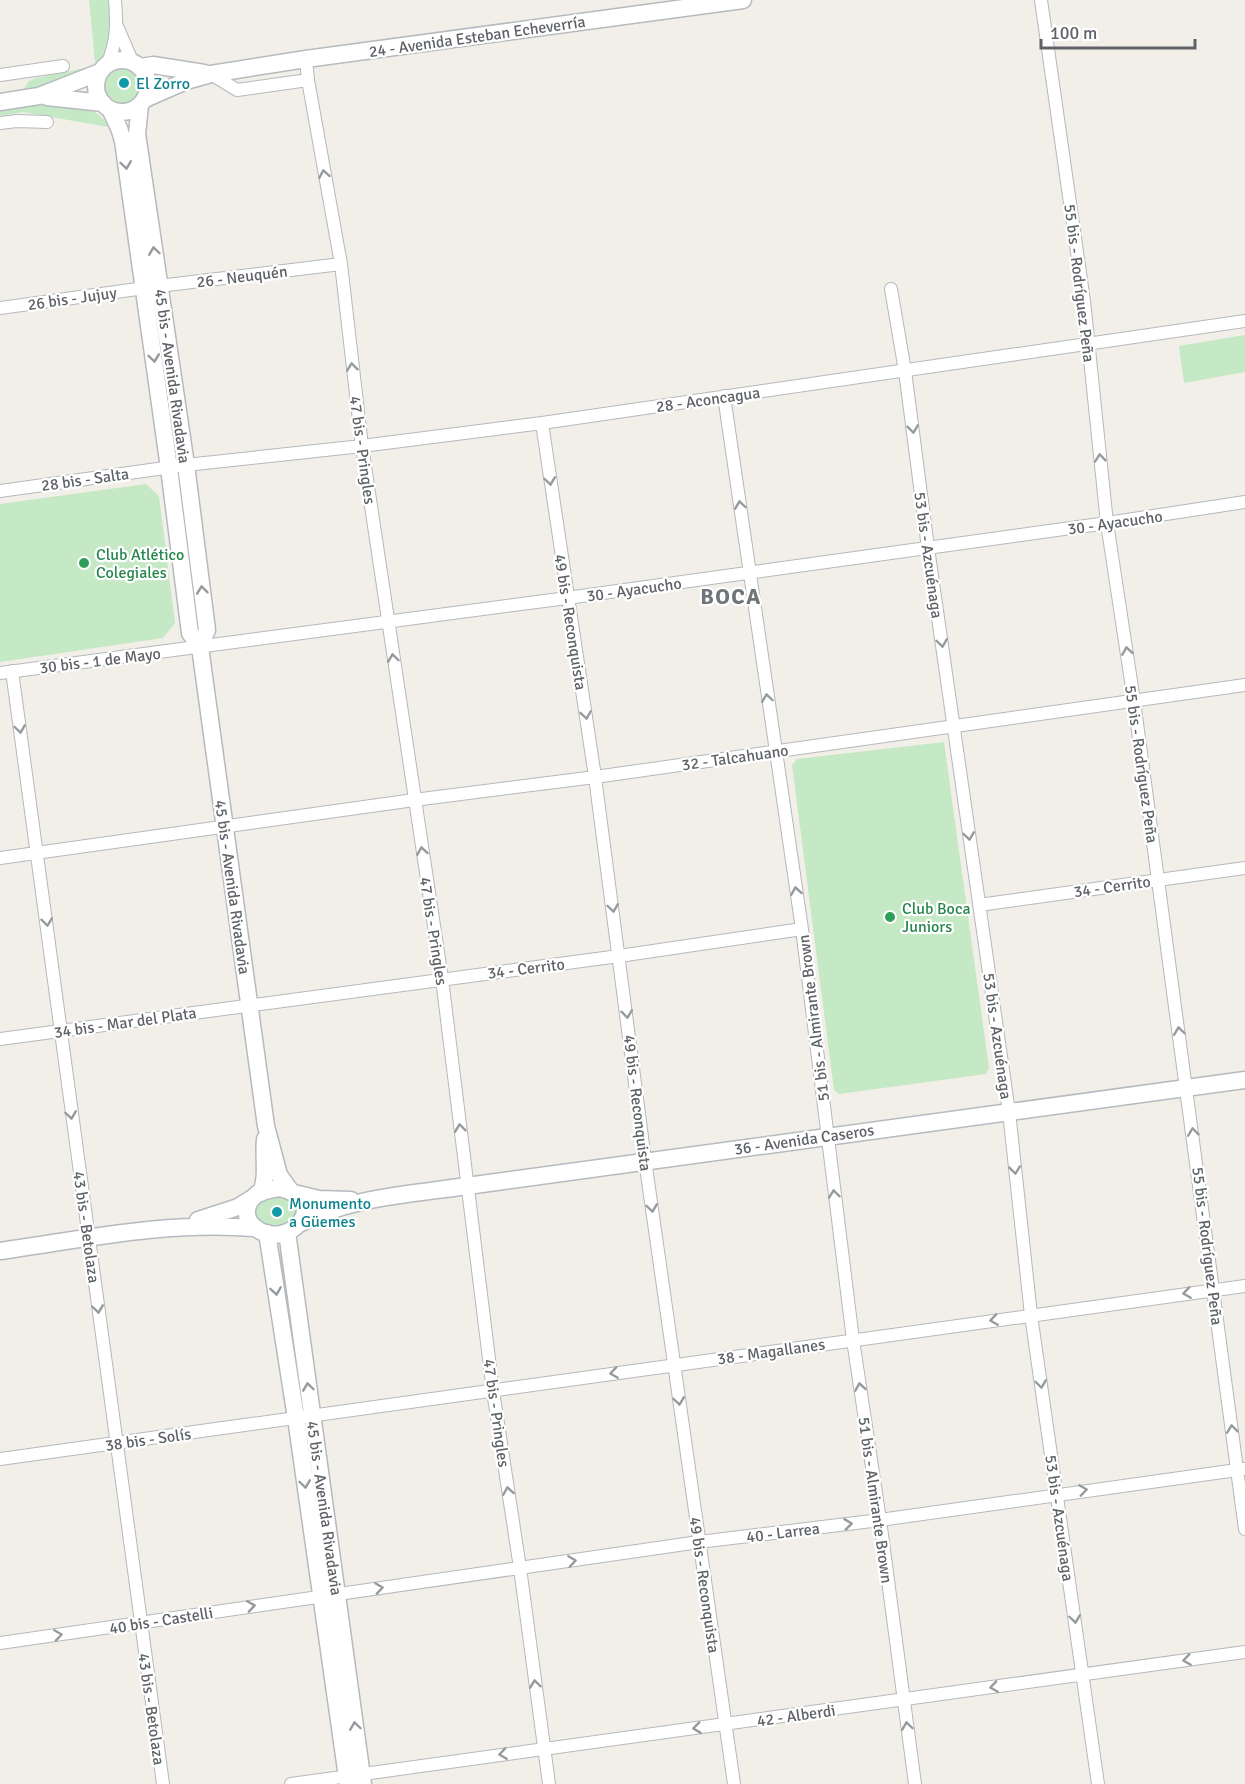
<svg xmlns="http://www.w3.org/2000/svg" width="1245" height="1784" viewBox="0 0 1245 1784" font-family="Signika,sans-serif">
<rect width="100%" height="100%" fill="#f1efe8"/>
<path fill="#c5e8c5" d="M89,0H110L111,31L105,56L95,62Z
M101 85a21 21 0 1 1 42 0a21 21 0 1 1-42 0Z
M90,67L82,74L28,91L24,89L28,82L36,78Z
M42,101C63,105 100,104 108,127L23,112L0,116V107Z
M1245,335V372L1184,383L1179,346Z
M146,484L159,496L175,623L163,638L0,662V504Z
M944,742L989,1068L986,1074L839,1094L834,1090L792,765L797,759Z
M271,1195L290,1198L300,1211L295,1221L278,1228L260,1224L254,1213C257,1203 262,1199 271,1195Z
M283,1252L303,1400H299L278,1253Z"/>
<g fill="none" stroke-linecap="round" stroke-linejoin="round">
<g stroke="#b5b8bc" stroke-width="14">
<path id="minor" d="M1041,0L1084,301L1107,523L1134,701L1245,1529
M117,26L132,61
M306,59L308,80L341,264L362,446L442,979L493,1391L520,1568L549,1784
M107,64C117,43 117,23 115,0
M211,74L237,90L308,80
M0,75L63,66
M0,123L17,121L47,122
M891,289L905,371L928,548L1009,1112L1031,1315L1098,1784
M0,308L159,286L341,264
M724,396L802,929L853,1340L880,1520L915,1784
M542,423L595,777L645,1160L734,1784
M0,491L186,465L362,446L542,423L1245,321
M12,671L163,1784
M0,673L567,598L1107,523L1245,502
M0,858L414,800L595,777L1245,685
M979,905L1245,868
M0,1039L619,956L802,929
M0,1459L1245,1286
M0,1643L699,1542L880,1520L1244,1469
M291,1784L1245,1652"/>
</g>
<g stroke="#b6babf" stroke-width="19">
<path id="secondary" d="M96 86a26 26 0 1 1 52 0a26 26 0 1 1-52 0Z
M141,67L153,65L204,73
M47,97L103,103
M145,99L186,81L211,74L306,59L743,0
M0,102L39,96L100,72
M140,105L137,134L186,465L207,630L200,647
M110,109L119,128L123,141L169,468L190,633L200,647L266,1126L279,1175L290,1190
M280,1188C334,1202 288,1251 257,1229C243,1220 244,1204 257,1194C264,1190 273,1189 280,1188Z
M261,1193C268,1175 263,1158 265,1139
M294,1193L319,1199L351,1200
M198,1220L238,1207L254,1197
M301,1223C351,1197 413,1194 467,1186L1245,1080
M287,1232L363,1784
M267,1233L296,1418L348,1784
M0,1251C84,1239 169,1221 254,1228"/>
</g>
<use href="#minor" stroke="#fff" stroke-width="12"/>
<use href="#secondary" stroke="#fff" stroke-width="16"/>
</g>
<defs><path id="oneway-chevron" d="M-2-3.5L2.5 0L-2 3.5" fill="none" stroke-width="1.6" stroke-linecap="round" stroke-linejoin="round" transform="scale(1.5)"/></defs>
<g stroke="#979a9d">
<use href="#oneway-chevron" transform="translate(126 165) rotate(82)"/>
<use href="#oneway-chevron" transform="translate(324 174) rotate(-100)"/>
<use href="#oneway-chevron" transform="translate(154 251) rotate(-98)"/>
<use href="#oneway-chevron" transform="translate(154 358) rotate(82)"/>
<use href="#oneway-chevron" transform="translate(352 367) rotate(-97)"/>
<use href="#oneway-chevron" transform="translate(913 429) rotate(83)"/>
<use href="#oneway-chevron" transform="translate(1100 458) rotate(-96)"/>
<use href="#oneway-chevron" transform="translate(550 481) rotate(82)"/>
<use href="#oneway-chevron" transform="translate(740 505) rotate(-98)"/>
<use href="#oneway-chevron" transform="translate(202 590) rotate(-97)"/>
<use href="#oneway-chevron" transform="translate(942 643) rotate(82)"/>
<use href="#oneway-chevron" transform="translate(1127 651) rotate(-99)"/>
<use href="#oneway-chevron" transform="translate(393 658) rotate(-98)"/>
<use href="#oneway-chevron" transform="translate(767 698) rotate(-98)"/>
<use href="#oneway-chevron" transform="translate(586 715) rotate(81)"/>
<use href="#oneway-chevron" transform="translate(20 729) rotate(82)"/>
<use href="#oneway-chevron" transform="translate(969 836) rotate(82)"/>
<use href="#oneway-chevron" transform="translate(422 851) rotate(-99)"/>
<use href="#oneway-chevron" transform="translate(796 891) rotate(-99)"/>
<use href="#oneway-chevron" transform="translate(613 908) rotate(82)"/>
<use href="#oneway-chevron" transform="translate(47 922) rotate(83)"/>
<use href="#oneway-chevron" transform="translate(627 1014) rotate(83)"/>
<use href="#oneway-chevron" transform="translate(1179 1031) rotate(-98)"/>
<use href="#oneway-chevron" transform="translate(71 1115) rotate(82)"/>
<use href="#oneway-chevron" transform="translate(460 1128) rotate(-97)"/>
<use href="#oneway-chevron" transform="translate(1193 1132) rotate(-97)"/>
<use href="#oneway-chevron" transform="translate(1015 1170) rotate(84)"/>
<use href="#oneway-chevron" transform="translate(834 1194) rotate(-97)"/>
<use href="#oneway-chevron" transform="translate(652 1208) rotate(82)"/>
<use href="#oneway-chevron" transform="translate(276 1291) rotate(81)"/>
<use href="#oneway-chevron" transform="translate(1187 1293) rotate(172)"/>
<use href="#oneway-chevron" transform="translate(98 1309) rotate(82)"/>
<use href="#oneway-chevron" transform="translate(994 1320) rotate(172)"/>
<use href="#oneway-chevron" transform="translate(614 1373) rotate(172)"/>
<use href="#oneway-chevron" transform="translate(1041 1384) rotate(82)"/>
<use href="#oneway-chevron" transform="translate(308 1387) rotate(-98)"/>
<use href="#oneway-chevron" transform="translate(860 1387) rotate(-99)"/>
<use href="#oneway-chevron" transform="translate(679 1401) rotate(82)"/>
<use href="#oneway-chevron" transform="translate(1232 1429) rotate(-97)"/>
<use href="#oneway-chevron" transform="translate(305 1484) rotate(82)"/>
<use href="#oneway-chevron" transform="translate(1083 1490) rotate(-8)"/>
<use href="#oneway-chevron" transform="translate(508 1491) rotate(-99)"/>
<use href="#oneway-chevron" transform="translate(848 1524) rotate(-7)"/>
<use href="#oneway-chevron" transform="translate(572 1561) rotate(-8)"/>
<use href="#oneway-chevron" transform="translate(379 1588) rotate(-8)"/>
<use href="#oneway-chevron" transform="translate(251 1606) rotate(-9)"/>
<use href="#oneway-chevron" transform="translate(1075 1619) rotate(82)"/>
<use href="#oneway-chevron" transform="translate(58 1635) rotate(-8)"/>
<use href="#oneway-chevron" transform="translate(1187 1660) rotate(172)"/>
<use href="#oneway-chevron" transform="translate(535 1684) rotate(-97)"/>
<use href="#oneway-chevron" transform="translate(994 1687) rotate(172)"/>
<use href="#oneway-chevron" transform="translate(355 1726) rotate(-98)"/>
<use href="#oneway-chevron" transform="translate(907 1726) rotate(-98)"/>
<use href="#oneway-chevron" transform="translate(697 1728) rotate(173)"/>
<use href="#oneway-chevron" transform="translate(503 1754) rotate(172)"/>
</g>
<g fill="#0f9aa8" stroke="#fff" stroke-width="2">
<circle cx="124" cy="83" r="6"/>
<circle cx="277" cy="1212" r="6"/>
</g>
<g fill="#2e9e5b" stroke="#fff" stroke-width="2">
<circle cx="84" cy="563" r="6"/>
<circle cx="890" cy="917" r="6"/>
</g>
<g text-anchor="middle" stroke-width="4.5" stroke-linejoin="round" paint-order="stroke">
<g font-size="16" fill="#5f6368" stroke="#fff">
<text transform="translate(477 36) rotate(-8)" y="6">24 - Avenida Esteban Echeverría</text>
<text transform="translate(242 276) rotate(-7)" y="6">26 - Neuquén</text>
<text transform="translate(1080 283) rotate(83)" y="6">55 bis - Rodríguez Peña</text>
<text transform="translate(72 298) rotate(-8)" y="6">26 bis - Jujuy</text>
<text transform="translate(173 376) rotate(82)" y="6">45 bis - Avenida Rivadavia</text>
<text transform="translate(708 399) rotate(-8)" y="6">28 - Aconcagua</text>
<text transform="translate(363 450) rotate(82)" y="6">47 bis - Pringles</text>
<text transform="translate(85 479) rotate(-8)" y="6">28 bis - Salta</text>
<text transform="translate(1115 522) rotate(-8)" y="6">30 - Ayacucho</text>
<text transform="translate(929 555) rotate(82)" y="6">53 bis - Azcuénaga</text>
<text transform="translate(634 589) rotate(-8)" y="6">30 - Ayacucho</text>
<text transform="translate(571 622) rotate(81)" y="6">49 bis - Reconquista</text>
<text transform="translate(100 660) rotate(-7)" y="6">30 bis - 1 de Mayo</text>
<text transform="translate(735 757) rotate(-8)" y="6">32 - Talcahuano</text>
<text transform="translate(1142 764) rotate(82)" y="6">55 bis - Rodríguez Peña</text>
<text transform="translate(1112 886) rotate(-8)" y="6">34 - Cerrito</text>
<text transform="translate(233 887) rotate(82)" y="6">45 bis - Avenida Rivadavia</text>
<text transform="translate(434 931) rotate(81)" y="6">47 bis - Pringles</text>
<text transform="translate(526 968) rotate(-7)" y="6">34 - Cerrito</text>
<text transform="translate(813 1018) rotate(-97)" y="6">51 bis - Almirante Brown</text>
<text transform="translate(125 1022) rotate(-8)" y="6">34 bis - Mar del Plata</text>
<text transform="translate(998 1036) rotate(82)" y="6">53 bis - Azcuénaga</text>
<text transform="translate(638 1103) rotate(83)" y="6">49 bis - Reconquista</text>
<text transform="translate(804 1139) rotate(-8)" y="6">36 - Avenida Caseros</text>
<text transform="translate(87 1227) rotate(82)" y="6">43 bis - Betolaza</text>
<text transform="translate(1208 1246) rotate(83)" y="6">55 bis - Rodríguez Peña</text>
<text transform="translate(771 1351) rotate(-8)" y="6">38 - Magallanes</text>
<text transform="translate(497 1413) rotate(82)" y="6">47 bis - Pringles</text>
<text transform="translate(148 1439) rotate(-8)" y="6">38 bis - Solís</text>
<text transform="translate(876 1500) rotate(82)" y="6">51 bis - Almirante Brown</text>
<text transform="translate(325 1508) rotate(82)" y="6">45 bis - Avenida Rivadavia</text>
<text transform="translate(1060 1518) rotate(82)" y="6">53 bis - Azcuénaga</text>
<text transform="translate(783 1532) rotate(-7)" y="6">40 - Larrea</text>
<text transform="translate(705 1585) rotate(82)" y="6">49 bis - Reconquista</text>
<text transform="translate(161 1620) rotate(-9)" y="6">40 bis - Castelli</text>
<text transform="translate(152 1709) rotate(82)" y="6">43 bis - Betolaza</text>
<text transform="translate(796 1715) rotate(-8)" y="6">42 - Alberdi</text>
</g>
<g font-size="16" fill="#0d838f" stroke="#fff" text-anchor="start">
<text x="136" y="89">El Zorro</text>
<text x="289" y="1209">Monumento<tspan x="289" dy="18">a Güemes</tspan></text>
</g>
<g font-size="16" fill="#27864d" stroke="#fff" text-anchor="start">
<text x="96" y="560">Club Atlético<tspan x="96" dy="18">Colegiales</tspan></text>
<text x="902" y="914">Club Boca<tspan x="902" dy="18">Juniors</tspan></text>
</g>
<g font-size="22" font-weight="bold" letter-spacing="1.5" fill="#70757a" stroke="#fff">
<text x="731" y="604">BOCA</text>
</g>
</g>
<path d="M1041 39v9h154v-9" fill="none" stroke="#5f6368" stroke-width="3"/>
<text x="1050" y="39" font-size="18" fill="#5f6368" stroke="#ffffff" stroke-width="4.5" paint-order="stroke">100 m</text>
</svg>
